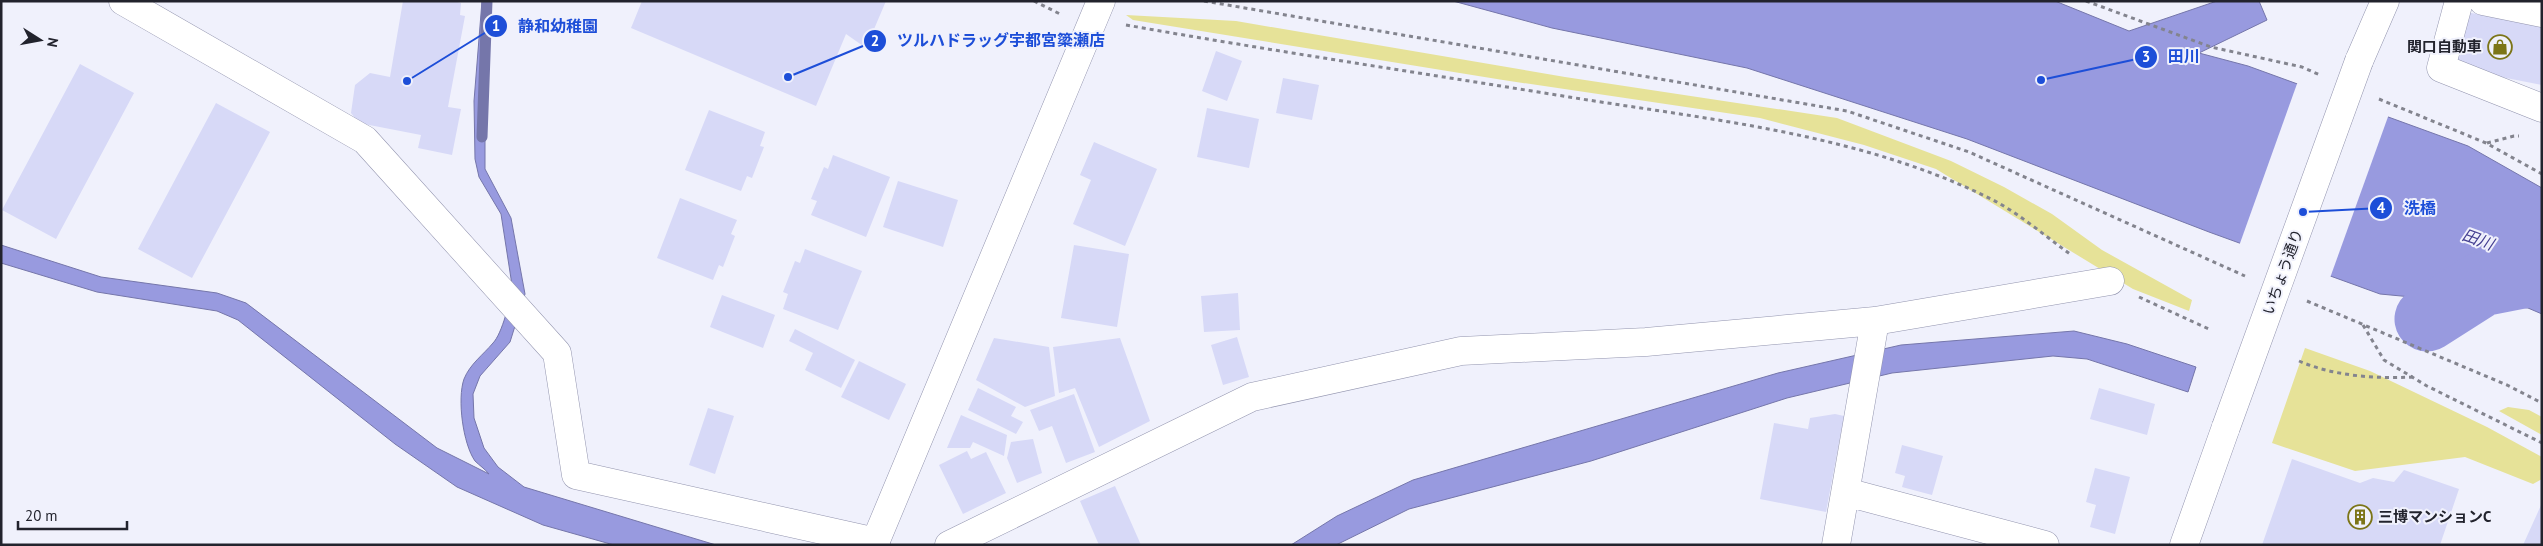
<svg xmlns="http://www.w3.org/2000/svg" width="2543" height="546" viewBox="0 0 2543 546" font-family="'PT Sans','Noto Sans JP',sans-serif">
<rect width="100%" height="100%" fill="#f0f1fc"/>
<path fill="#e6e298" d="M1126,15L1236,21L1565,77L1837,118L1951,161L2004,187L2052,214L2102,250L2192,300L2189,311L2133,289L1936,169L1864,145L1760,118L1503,80L1133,20Z
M2305,348L2370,371L2487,427L2542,457V479L2533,484L2465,457L2355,471L2272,443Z
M2508,407L2529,410L2542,417V435L2499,411Z"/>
<path fill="#989adf" stroke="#7576aa" d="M482,1H490L481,106L485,139V169L511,218L525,294L510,342L480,376L473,394L474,418L484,448L498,467L524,487L716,545H614L543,525L457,487L395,444L238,320L217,311L97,292L1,263V245L101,277L217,293L246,303L437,448L489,474C485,469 479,465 475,461C463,444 457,399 464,379C470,364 483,355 493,343C502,334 511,299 512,285L501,214L479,177L475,159L474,101Z
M1453,1H2055L2129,31L2217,1H2259L2267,20L2199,53L2248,66L2468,146L2542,188V314L2528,308L2380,294L2209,232L1967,139L1747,68L1552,28Z
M2074,331L2127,344L2196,367L2188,392L2087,359L2053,356L1892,373L1787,398L1591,461L1409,509L1336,545H1291L1337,516L1413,480L1778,373L1901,345Z"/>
<path fill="#f0f1fc" d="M2298,81L2389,114L2330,278L2239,246Z"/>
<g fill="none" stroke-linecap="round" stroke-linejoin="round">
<path stroke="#7576aa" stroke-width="11" d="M482,137L487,1"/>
<path stroke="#989adf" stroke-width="65" d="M2427,319L2482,284L2542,272"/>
</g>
<path fill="#d7d9f7" d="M403,1H454L461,3L460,15L465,16L448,107L461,109L452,155L418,148L421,135L359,123L351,113L355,85L370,73L390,77Z
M642,1H886L866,48L846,34L816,106L631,28Z
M2466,12L2542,26V85L2455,68Z
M1216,51L1242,61L1227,101L1202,91Z
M80,64L134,93L56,239L2,210Z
M1283,78L1319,85L1312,120L1276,113Z
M216,103L270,132L192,278L138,249Z
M1207,108L1259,119L1249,168L1197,157Z
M709,110L765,132L760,146L764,147L752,178L747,176L741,191L685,170Z
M1094,142L1157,169L1125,246L1073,224L1091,180L1080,175Z
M833,155L890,177L866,237L811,215L817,201L811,199L824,167L828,169Z
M898,181L958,200L943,247L883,227Z
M680,198L737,220L731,234L735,236L723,267L719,265L713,280L657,258Z
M1074,245L1129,254L1117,327L1061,318Z
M805,249L862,271L838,330L783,309L788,294L783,292L795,261L800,263Z
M1238,293L1240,330L1204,332L1201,296Z
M722,295L775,315L763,348L710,327Z
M795,329L855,360L841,388L805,370L813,353L789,341Z
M1237,337L1249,377L1223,385L1211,345Z
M994,338L1049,347L1055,396L1025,407L976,380Z
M1120,338L1150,421L1099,447L1075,388L1059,393L1053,347Z
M859,361L906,384L889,420L841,397Z
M978,388L1016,407L1011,416L1023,422L1016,434L968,410Z
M2099,388L2155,404L2147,435L2090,419Z
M1074,394L1095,452L1066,463L1052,426L1039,431L1030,410Z
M708,408L734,416L715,474L689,465Z
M1835,414L1844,416L1826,512L1760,499L1774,423L1808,429L1810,418Z
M961,415L1007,435L1004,456L973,442L970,448H947Z
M1033,439L1042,473L1017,483L1007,458L1011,442Z
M1902,445L1943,456L1932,495L1902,487L1905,476L1895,473Z
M967,451L971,459L986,452L1006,493L963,514L939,465Z
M2292,459L2360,483L2373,478L2394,482L2404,470L2459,489L2440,545H2262Z
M2095,468L2130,477L2115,534L2090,527L2096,505L2086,502Z
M1115,486L1141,545H1099L1080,501Z
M2542,503V545H2523Z"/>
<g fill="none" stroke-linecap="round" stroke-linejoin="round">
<g stroke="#9294ae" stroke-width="29">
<path id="minor" d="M123,1L365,140L557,353L576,475L876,542
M2459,1L2441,68L2542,108
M2483,1L2542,13
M1846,492L2045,545
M949,545L1252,397L1461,351L1646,342L1875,321L2110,281
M1836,545L1875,321"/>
</g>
<g stroke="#9294ae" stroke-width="29">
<path id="tertiary" d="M2359,61L2385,1
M874,545L1101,1
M2184,545L2226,427"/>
</g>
<path stroke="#83848e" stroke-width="3" stroke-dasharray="4 4" stroke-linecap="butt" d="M1034,1L1060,14
M1204,1L1847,111L1969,152L2245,276
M2086,1L2211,47L2302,67L2320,75
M1126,25C1273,51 1421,73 1569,97C1712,120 1862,134 1993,200C2020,214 2045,236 2070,254
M2379,99L2486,143L2542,174
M2487,143L2514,136H2519
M2139,297L2211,330
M2307,301L2507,385L2542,403
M2363,325L2384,360L2427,386L2542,443
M2299,361C2333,376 2376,379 2413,377"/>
<use href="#minor" stroke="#fff" stroke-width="28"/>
<use href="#tertiary" stroke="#fff" stroke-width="28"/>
<g stroke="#9294ae" stroke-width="29" stroke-linecap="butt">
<path id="tertiary-bridge" d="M2226,427L2359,61"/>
</g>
<use href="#tertiary-bridge" stroke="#fff" stroke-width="28"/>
</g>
<defs>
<g id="shop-ring" transform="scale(1.25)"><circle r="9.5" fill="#f0f1fc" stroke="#7c7518" stroke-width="1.5"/><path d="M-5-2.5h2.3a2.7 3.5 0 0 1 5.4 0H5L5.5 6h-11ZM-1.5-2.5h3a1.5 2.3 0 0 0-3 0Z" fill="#7c7518"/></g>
<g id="building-ring" transform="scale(1.25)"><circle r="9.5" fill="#f0f1fc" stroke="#7c7518" stroke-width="1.5"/><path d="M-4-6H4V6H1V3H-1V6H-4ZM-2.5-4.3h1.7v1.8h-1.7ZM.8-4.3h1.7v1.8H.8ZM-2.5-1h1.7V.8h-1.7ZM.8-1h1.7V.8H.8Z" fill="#7c7518"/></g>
</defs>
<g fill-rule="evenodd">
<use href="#shop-ring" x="2500" y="47"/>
<use href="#building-ring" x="2360" y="517"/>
</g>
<g text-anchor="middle" stroke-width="4" stroke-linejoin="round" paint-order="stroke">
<g font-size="15" font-weight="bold" fill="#22232d" stroke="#f0f1fc" text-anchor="end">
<text x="2482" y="52">関口自動車</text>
<text x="2378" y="522" text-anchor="start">三博マンションC</text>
</g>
<g font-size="15" fill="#22232d" stroke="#f0f1fc">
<text transform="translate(2283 272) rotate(-70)" y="5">いちょう通り</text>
</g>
<g font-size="16" font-style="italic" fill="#443f91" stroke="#f0f1fc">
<text transform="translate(2478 239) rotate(20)" y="6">田川</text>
</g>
</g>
<path fill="none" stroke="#1d4ed8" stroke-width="2" d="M407 81L496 26M788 77L875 41M2041 80L2146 57M2303 212L2381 208"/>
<g fill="#1d4ed8" stroke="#f0f1fc" stroke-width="2">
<circle cx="407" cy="81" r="5"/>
<circle cx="788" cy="77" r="5"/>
<circle cx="2041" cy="80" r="5"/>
<circle cx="2303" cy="212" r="5"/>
<circle cx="496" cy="26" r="12"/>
<circle cx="875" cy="41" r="12"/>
<circle cx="2146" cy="57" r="12"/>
<circle cx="2381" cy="208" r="12"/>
</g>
<g font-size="15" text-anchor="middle" font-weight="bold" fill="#fff">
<text x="496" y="31">1</text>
<text x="875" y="46">2</text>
<text x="2146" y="62">3</text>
<text x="2381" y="213">4</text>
</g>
<g font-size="16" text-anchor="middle" font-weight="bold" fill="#1d4ed8" stroke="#f0f1fc" stroke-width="4" stroke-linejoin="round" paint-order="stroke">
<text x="558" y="32">静和幼稚園</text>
<text x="1001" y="46">ツルハドラッグ宇都宮簗瀬店</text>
<text x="2184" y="62">田川</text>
<text x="2420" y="214">洗橋</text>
</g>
<rect width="2543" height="546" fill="none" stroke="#22232d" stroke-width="5"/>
<g transform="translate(40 40) rotate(101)" stroke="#f0f1fc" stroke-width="4" paint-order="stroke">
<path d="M0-4L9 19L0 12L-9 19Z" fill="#22232d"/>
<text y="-8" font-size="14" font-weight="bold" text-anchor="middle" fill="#22232d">N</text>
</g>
<path d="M18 521v8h109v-8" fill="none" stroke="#22232d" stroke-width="2.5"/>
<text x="25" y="521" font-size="15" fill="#22232d" stroke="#f0f1fc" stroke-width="4" paint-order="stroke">20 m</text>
</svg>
